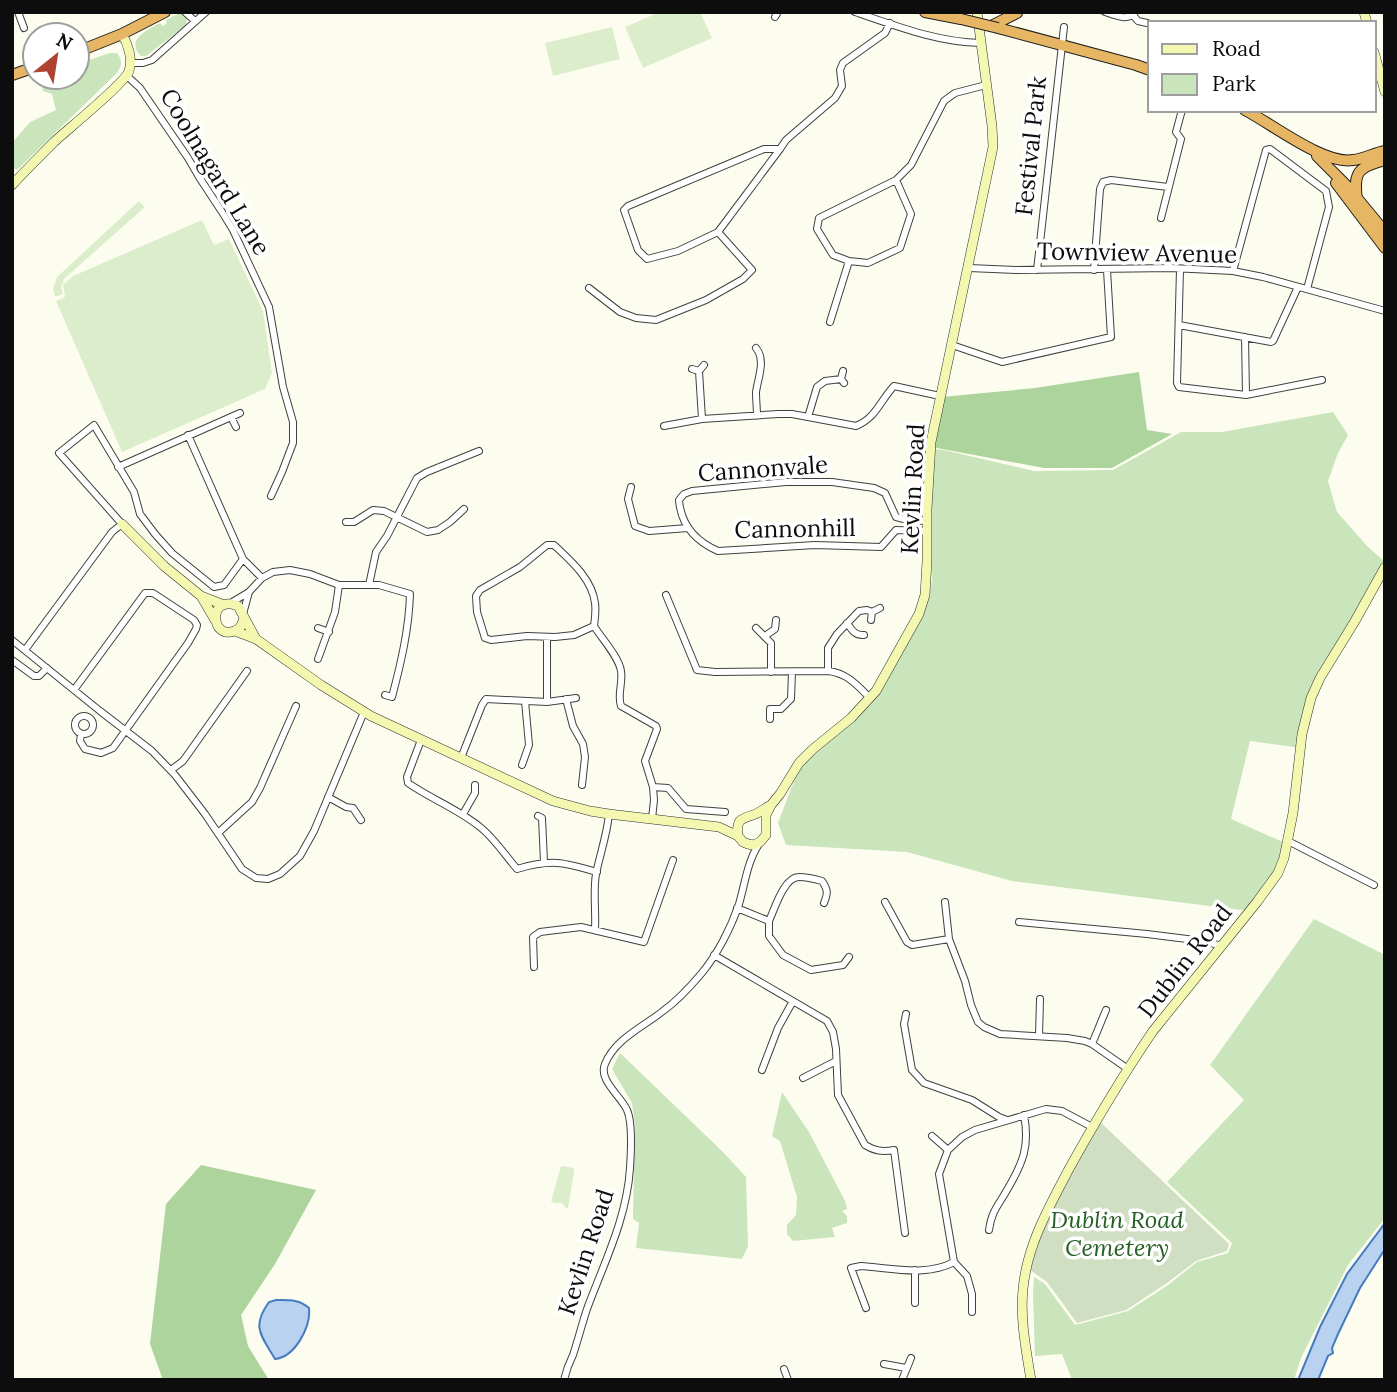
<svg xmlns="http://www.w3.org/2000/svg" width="1397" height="1392" viewBox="0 0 1397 1392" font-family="Lora,serif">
<rect width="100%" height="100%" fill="#fdfdef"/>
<path fill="#cae5bc" d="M182,12L187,17L186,25L146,56H141C125,40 147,30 160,23L163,26L167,23L166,20Z
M110,53H117C123,61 122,65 117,73L17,170L12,167V143L30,122L56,110L52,94L43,91L40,78L77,77V64Z
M1333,412L1348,435L1338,453L1328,481L1337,512L1368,547L1385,562V567L1320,678L1301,748L1250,741L1231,819L1285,843L1284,858L1249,911L1012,881L907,852L786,845L778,823L794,781L802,766L877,696L886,683L929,598L932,580L930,530L933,449L944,450L1034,471L1113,470L1181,432H1222Z
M1314,919L1385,955V1218L1348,1265L1301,1358L1294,1380H1072L1062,1354L1035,1356L1033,1295L1034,1277L1045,1284L1075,1325L1128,1311L1168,1285L1197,1262L1228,1253L1232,1243L1167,1182L1244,1100L1210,1065Z
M620,1053L723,1152L746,1177L748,1246L742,1259L636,1248L639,1223L633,1219V1214L635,1126L632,1103L612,1069Z
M782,1092L809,1132L845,1201L847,1209L842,1211L847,1216V1223L832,1228L835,1237L793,1241L787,1234V1225L796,1215L797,1197L780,1141L772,1136Z"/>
<path fill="#acd49c" d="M1139,372L1147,430L1172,434L1112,468H1044L932,447L942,397L1035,388Z
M201,1165L316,1190L275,1264L241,1315L248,1346L269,1380H163L150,1344L166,1204Z"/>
<path fill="#d0dec2" d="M1098,1120L1229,1244L1227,1251L1196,1261L1167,1283L1126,1310L1077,1323L1047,1282L1030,1270C1043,1217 1073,1169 1098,1120Z"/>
<path fill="#dcedcc" d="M660,12H700L712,38L643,68L625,27Z
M612,27L620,59L553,76L545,43Z
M139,201L145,207L64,279L61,288L63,294L55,297L53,288L57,277Z
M202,220L214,245L229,239L263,311L272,373L265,389L122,452L56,301L65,297L63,285L73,276Z
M561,1166L574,1168V1172L568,1208H566L562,1203H554L551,1201Z"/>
<path fill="#b8d2f0" stroke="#467bc0" stroke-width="2" d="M1385,1223V1249L1360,1288L1338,1334L1332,1348L1333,1353L1328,1356L1318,1380H1298L1320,1327L1347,1274Z
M276,1300C289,1300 299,1299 309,1308C311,1327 295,1357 275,1359C261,1335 251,1327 269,1302Z"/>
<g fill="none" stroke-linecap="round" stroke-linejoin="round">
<g stroke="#404040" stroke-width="8">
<path id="street" d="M18,12L24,28
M185,12L195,21
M855,12C896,26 937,42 981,43
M1105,12C1115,15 1128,22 1135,12
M1133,15L1138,21L1147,23
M775,17L778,12
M130,63H143L152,60L206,12
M127,76L140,88L188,158L199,177L222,212L233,230L269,307L283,387L293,422V443L282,472L271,496
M780,149H764L628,206L624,210L638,250L647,259L678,251L718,232L780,149L786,140L835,98L842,86L840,70L843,63L885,33L890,23
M896,180L911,214L900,248L868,263L849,261L833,255L817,229L819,218L896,180L911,165L944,101L955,93L986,85
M1161,218L1181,139L1176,132L1182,110
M969,268L1016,270L1172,268L1233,271L1263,277L1385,311
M1180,269L1177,383L1179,387L1246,395L1322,380
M1037,270L1064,27
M1094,270L1100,189L1103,182L1111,180L1168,187
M1233,271L1266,150L1270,149L1326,191L1329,207L1307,289
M589,288L620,312L636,318L656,320L706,300L743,279L752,270L718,232
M830,322L849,261
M1179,325L1271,342L1273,341L1298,287
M1245,337L1246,395
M952,345L1002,362L1111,337L1107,270
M756,348C766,360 758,378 756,392C756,400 757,408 757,416
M692,369L699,371L704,365
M699,371L702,419
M843,371L841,379L844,383
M231,417L236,427
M808,417L817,387L825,381L841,379
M664,426L702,419L778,414H792L856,426C876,418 880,401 894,386L940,396
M188,435L243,559L262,578
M118,467L240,413
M631,487L628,499L635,526L649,531L688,528
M346,522H354L373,510L384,511L427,532L438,530L450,522L464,509
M927,531L896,530L881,547L815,545L718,551C695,541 681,525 679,500L684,494L692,491L786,482H832L874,488L885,493L896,517L908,520L927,521
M547,545H554C571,561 592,579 595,603C596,610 595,619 594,626L574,635L555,637L527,636L491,640L485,638L477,612L476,596L480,590L520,567Z
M369,585L376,552L387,536L417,478L427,472L479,451
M666,595L697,670L715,672L828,671C847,673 857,685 870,698
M229,604L249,592L262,578L273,572L290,570L310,574L339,585H379L410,594C409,629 401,663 392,697L385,695
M243,614L249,592
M871,620L872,612L880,608
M847,623C852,630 855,636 864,635
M594,626C602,639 619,657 621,671C623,683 617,695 621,706L656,726L657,729L645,761L653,787L654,800L652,819
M318,628L329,632
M756,628L771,643V672
M765,636L775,629L776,620
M547,637V702
M12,640L100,711L152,751L175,775L205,814L242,869L256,878L268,879L280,874L300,856L314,831L364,712
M25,650L112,532L122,524L59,453L94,425L134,492L140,514L155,534L172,553L214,587L224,585L243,559
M318,659L335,612L339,585
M12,660L34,676H39L47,668
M828,671V648L837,634L859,611L867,610L872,612
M74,690L145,593H153L194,620L197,625L196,629L188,643L113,748L101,753L85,749L80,741L81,734
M566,699L573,726L583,744L585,757L582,785
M75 725a9 9 0 1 1 18 0a9 9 0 1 1-18 0Z
M770,719V709H781L791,699L792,672
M421,740L407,777L408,783C431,799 458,809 480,827C494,838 505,855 517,869C551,859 563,862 597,872
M461,758L482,705L486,699L547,702L576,698
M522,765L529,745L525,701
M171,770L183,761L247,671
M653,787L668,788L686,809L725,812
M328,797L346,807L353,808L361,820
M463,814L475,793V785
M538,816L542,818L544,862
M218,833L252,802L260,788L296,706
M1288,841L1374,885
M885,902L907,942L912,945L949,939
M945,902L949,939L965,981L971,1005L978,1022L984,1027L1000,1034L1067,1038L1085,1041L1092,1044L1128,1069
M737,908L769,921V936L783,955L811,970L843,965L849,957
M769,921C775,908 784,877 799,877C806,877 815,879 822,881C828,890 828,893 824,903
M1019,922L1147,934L1203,941L1222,946
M595,929C596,910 593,892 596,874C600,854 607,835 609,814
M714,955L827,1021L833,1032L836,1049L838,1095L865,1145C875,1151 882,1152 894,1150L905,1233
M534,967L533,937L540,932L581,927L644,942L673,860
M906,1014L904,1024L912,1070L924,1083L972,1100L999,1117L1007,1120
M1039,1036L1040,999
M1092,1044L1106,1010
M762,1070L778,1028L793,1001
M803,1078L836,1061
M932,1136L948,1150
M989,1230C992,1210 998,1206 1007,1190C1023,1163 1030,1146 1024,1115
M954,1262L939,1174L948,1150L962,1137L975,1130L1046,1109L1062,1111L1092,1127
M954,1262L967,1276L972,1294V1312
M915,1303V1270
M866,1308L851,1268L861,1266C891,1268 926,1277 954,1262
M884,1364L906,1368
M784,1369L788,1380
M564,1380C566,1371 569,1363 573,1355C578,1340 582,1324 587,1309C604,1263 627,1218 630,1168C631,1153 633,1123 627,1110C621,1096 598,1080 605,1064C615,1039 643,1027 663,1011C677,1001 690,987 701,974C717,955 731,928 739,904C745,884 747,862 759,844
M902,1380L911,1358"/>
</g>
<g stroke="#2f2f2f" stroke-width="10">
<path id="secondary" d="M1364,12L1367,23
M1374,52L1385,92
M12,185C26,170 40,156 54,142C68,129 125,83 129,71C133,59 128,44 122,34
M122,524L164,566L201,596L224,605
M201,596L215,620
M244,618C242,624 241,629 234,631C210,640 208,593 238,606L256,639
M235,631L256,639L321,685L371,716L553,801L590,811L609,814L719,827L738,836L743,842L748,844L753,845L760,842L766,835V815L771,805L780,794L799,763L813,749L851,718L876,691L919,614L925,595L927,561V509L931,442L993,147L992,126L977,12
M738,836C736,820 740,819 753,815C759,813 764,809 769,806
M1031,1380C1026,1350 1020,1319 1023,1289C1027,1245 1049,1207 1069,1169C1095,1122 1123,1075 1153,1031L1257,902L1278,873L1284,858L1293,813L1302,734L1311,698L1320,678L1355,621L1385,567"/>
</g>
<g stroke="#1e1e1e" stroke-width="12">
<path id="highway" d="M925,12L961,19
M991,26L1017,13
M998,28L1136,65L1150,70
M77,52L122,34L165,12
M12,75L35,67
M1245,110C1272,124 1324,165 1353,160C1364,159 1374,153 1385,151
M1317,156L1347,186L1385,232
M1336,183L1385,248
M1357,199C1353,171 1359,167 1385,160"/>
</g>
<use href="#street" stroke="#fff" stroke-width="6"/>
<use href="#secondary" stroke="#f3f7b0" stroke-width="9"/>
<use href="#highway" stroke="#e6b664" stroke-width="10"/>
<g stroke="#1e1e1e" stroke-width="12" stroke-linecap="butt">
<path id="highway-bridge" d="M961,19L998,28"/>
</g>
<use href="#highway-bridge" stroke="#e6b664" stroke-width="10"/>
</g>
<g text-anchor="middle" stroke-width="7" stroke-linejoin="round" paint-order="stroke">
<g font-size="24" fill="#0d0d0d" stroke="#fff">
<text transform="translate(1031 146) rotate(-84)" y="8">Festival Park</text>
<text transform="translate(215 172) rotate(59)" y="8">Coolnagard Lane</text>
<text transform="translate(1137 253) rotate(1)" y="8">Townview Avenue</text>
<text transform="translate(763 469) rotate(-4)" y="8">Cannonvale</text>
<text transform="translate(913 489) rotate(-87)" y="8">Kevlin Road</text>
<text transform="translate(795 529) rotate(-1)" y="8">Cannonhill</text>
<text transform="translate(1185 961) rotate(-52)" y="8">Dublin Road</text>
<text transform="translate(586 1252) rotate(-72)" y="8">Kevlin Road</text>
</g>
<g font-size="24" font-style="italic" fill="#265f24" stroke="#fff">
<text x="1117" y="1228">Dublin Road<tspan x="1117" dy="28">Cemetery</tspan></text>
</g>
</g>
<rect width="1397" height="1392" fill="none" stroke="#0d0d0d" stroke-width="28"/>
<rect x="1148" y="21" width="228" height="91" fill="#ffffff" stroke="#9e9e9e" stroke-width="2"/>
<rect x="1162" y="44" width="35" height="10" fill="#f3f7b0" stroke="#9e9e9e" stroke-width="2"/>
<text x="1212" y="56" font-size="21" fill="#0d0d0d">Road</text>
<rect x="1162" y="74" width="35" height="21" fill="#cae5bc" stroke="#9e9e9e" stroke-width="2"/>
<text x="1212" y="91" font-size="21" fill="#0d0d0d">Park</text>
<g transform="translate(56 56) rotate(30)"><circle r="33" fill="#ffffff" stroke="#9e9e9e" stroke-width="2"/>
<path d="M0-5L12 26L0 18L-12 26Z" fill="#b04232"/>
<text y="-10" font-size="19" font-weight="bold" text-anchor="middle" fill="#0d0d0d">N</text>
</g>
</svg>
